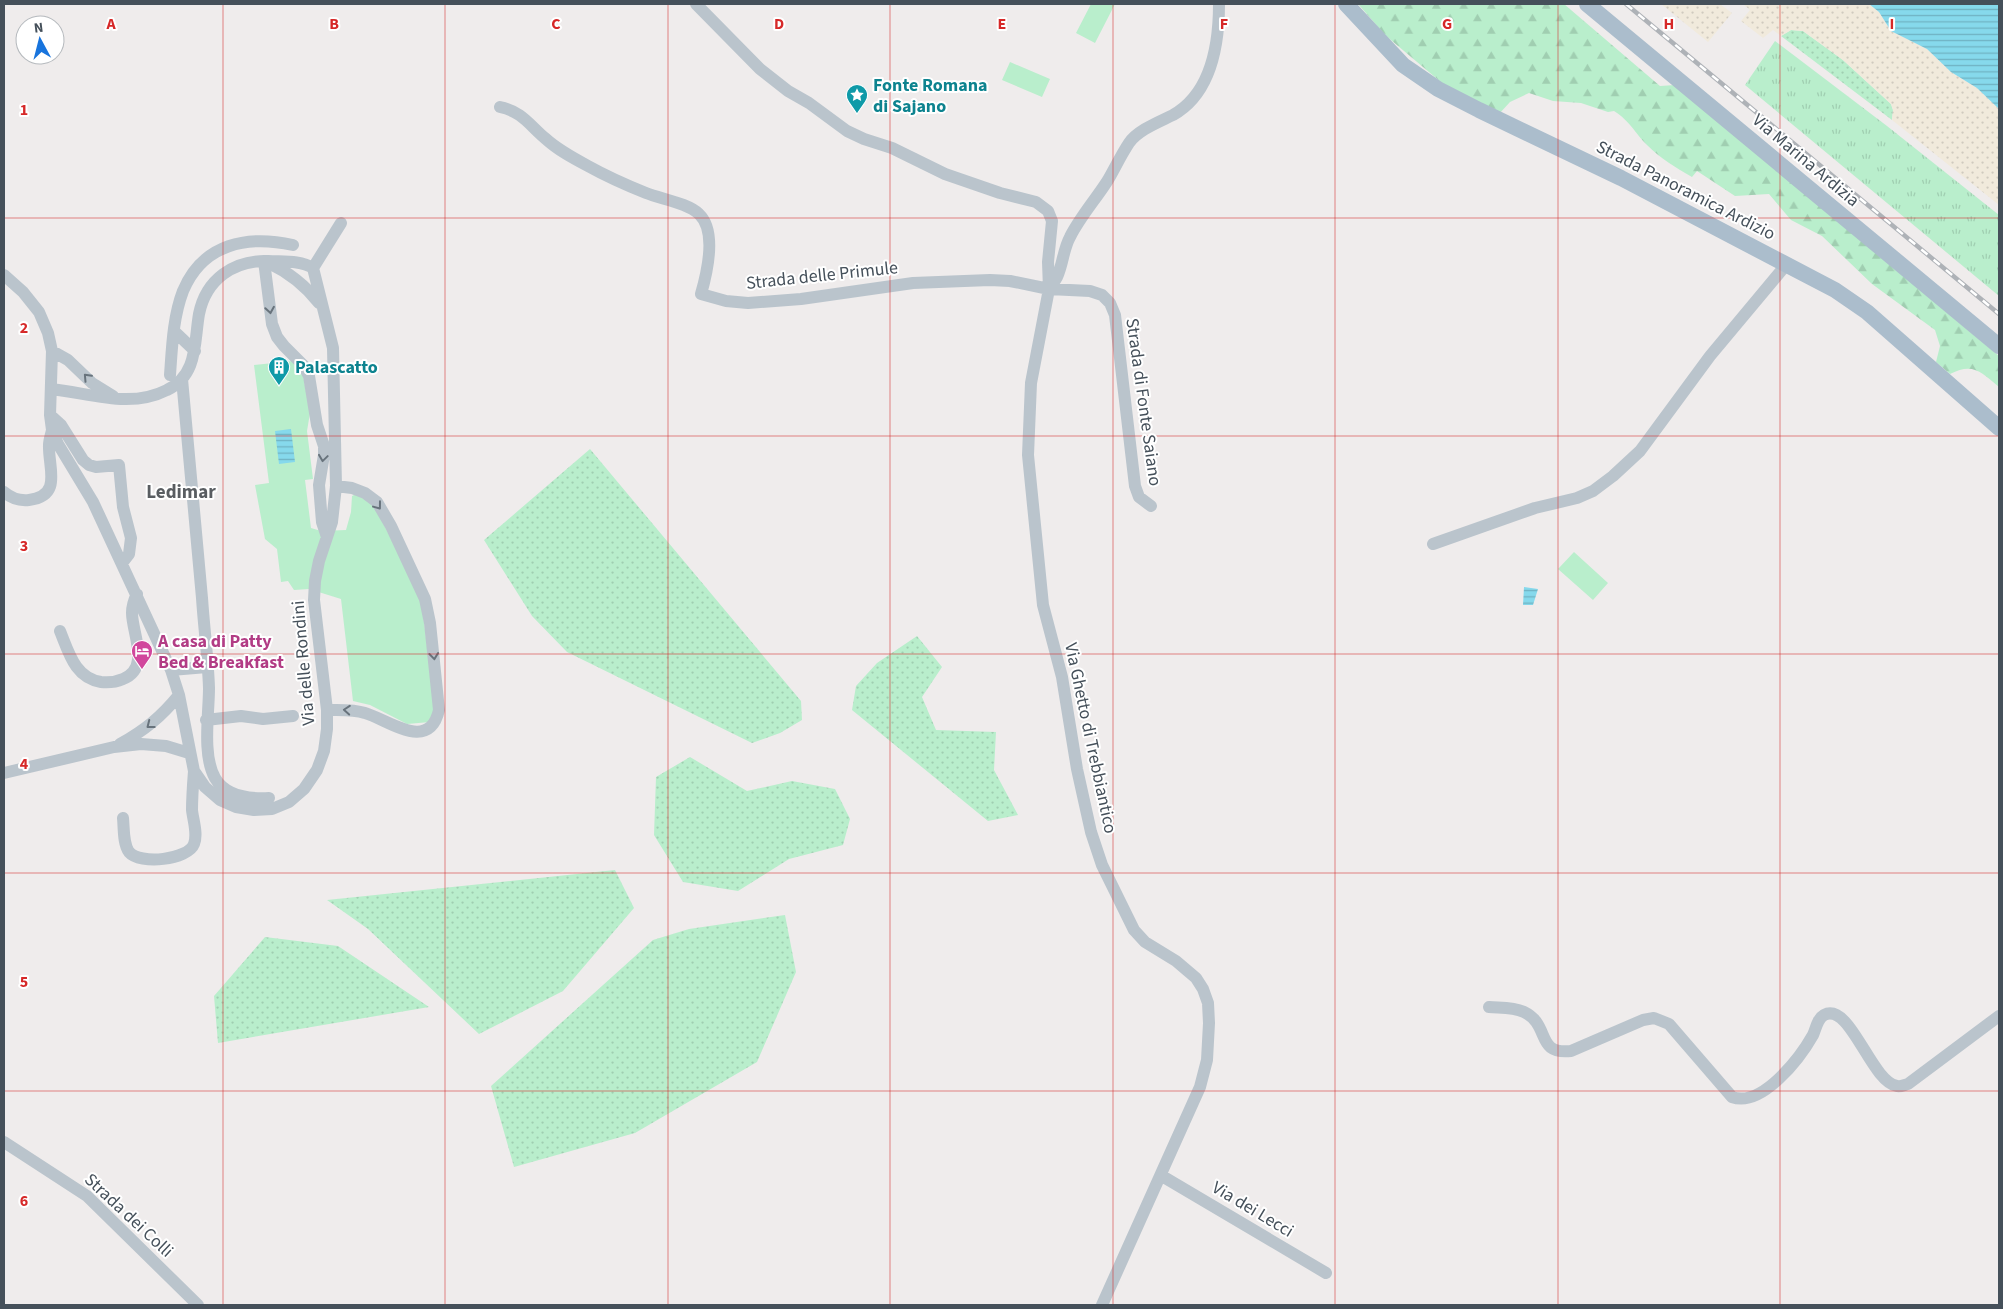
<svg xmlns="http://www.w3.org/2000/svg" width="2003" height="1309" viewBox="0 0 2003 1309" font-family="'Source Sans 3',sans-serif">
<defs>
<pattern id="grass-dots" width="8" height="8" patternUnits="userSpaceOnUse" patternTransform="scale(1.25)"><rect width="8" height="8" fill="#b9eecc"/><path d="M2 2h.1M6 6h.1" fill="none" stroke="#a0ceb1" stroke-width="1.8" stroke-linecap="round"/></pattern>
<pattern id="forest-firs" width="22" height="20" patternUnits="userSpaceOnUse" patternTransform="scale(1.25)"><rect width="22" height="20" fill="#b9eecc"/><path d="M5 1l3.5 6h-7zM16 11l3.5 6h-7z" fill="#a0ceb1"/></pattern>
<pattern id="sand-dots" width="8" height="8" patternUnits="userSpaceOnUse" patternTransform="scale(1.25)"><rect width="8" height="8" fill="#f1eadc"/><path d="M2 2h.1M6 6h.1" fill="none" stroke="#d0cabf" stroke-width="1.8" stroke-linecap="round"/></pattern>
<pattern id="park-tufts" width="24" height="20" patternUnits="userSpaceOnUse" patternTransform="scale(1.25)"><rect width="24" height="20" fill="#b9eecc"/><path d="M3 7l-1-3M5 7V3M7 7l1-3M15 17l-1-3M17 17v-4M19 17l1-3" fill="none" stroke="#a0ceb1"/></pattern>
<pattern id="water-rules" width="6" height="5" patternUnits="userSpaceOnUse" patternTransform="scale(1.25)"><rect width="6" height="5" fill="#86d9ec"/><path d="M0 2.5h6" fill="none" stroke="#6fb2c2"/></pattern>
</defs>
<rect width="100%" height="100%" fill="#efecec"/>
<path fill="url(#grass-dots)" d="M1791,30L1803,31L1843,60L1891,104L1893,110L1892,120L1781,36Z
M590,449L801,701L802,720L780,733L752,743L567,652L532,616L484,540Z
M917,636L942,667L922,697L936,730L996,732L994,770L1018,815L988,821L852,710L856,686L877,663Z
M690,757L747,791L792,781L835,789L850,819L843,845L789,859L738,891L683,882L654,835L656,777Z
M615,870L634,908L563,991L479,1034L368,929L327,900Z
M785,915L796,972L757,1062L635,1133L514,1167L491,1086L653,940L689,929Z
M265,937L338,946L429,1007L218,1043L214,996Z"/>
<path fill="url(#forest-firs)" d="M1361,4H1564L1660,86L1675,85L1999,356V387C1981,372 1973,362 1950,374L1936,362L1940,346L1935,330L1872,284L1822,236L1791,220L1769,194L1735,196L1697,171L1692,177C1676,168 1660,158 1647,145C1634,132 1631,122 1614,111L1608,112L1581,103L1553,101L1529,93L1510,102L1499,114L1442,83L1385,35L1359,5Z"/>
<path fill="url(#sand-dots)" d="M1661,4H1720L1732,13L1708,42Z
M1743,4H1869L1879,12L1891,31L1927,49L1951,72L1977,88L1999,109V205L1892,120L1893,110L1891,104L1843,60L1803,31L1791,30L1781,36L1773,30L1763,38L1741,21L1750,10Z"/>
<path fill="url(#park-tufts)" d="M1775,41L1887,126L1999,215V296L1745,85Z"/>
<path fill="#b9eecc" d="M1091,4H1115L1095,43L1076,33Z
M1010,62L1050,79L1042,97L1002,80Z
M293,361L303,375L310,413L307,431L313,479L305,480L311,528L321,531L346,530L351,512L352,496L358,493L372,501L421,598L435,710L430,722L407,724L370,705L353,701L341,599L309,589L294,590L288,581L281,582L277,549L265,539L255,485L269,483L254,365Z
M1574,552L1608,583L1593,600L1558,569Z"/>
<path fill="url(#water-rules)" d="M1869,4H1999V109L1977,88L1951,72L1927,49L1891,31L1879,12Z
M291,429L295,462L279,464L275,431Z
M1524,587L1538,589L1533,605H1523Z"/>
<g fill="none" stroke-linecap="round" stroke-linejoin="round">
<path stroke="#bac4cc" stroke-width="12" d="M696,4L760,69L788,91L809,103L847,131L864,139L892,148L945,174L1000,193L1036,202L1048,211L1052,221L1048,262L1049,289L1031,383L1028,455L1043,605L1062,677L1077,769L1091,832L1102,865L1134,930L1145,942L1176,961L1196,978L1203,989L1208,1003L1209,1023L1207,1060L1200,1087L1102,1305
M500,107C523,112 529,125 546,139C558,150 573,158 588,166C606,176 626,185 646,193C661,199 688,203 699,214C717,231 707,273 701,294L726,301L748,303L801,299L913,283L990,280L1010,281L1049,289L1090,291L1102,295L1110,303L1115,315L1135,486L1139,497L1151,506
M264,261L272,324L277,337L284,346L304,366L309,376L317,425L324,446V455L319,485L322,522L327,537
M269,263C290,273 305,285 319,303
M313,268L341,223
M4,275L23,292L39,312L48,333L52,351L50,415L52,430L58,444L93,502L171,670L179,695L194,771L205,787L220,800L236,807L254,810L272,809L289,802L304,789L317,770L324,751L327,729V710L314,600L315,581L319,561L332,522L336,486L333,348L313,268C300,260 283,262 268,261C234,260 206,279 199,314C194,343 198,375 167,390C130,409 90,393 51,389
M1049,289C1051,285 1055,281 1057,277C1063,264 1063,250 1070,237C1080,217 1096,199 1108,180C1115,168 1121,155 1129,143C1138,130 1159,122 1173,115C1212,93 1219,43 1219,4
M174,331L195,351
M52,351L68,360L92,383L113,396
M170,375C172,347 173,317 183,291C203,243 248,235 293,245
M182,379C189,452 196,525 202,598C204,628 208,658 209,688C209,714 202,755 215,778C226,797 250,799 269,798
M50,415L61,425L83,460L89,465L96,467L119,465L123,507L131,538L129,554L122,563
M4,492C11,498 20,501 29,500C63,496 48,467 49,445C49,440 51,435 52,430
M1433,544L1535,508L1577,498L1593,491L1613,476L1640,451L1710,356L1786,265
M60,631C69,653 75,678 101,682C109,683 116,682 123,679C151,668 132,633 132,613C132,606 134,600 137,594
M171,670L207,667
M327,710C339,710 353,709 365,713C389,720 429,753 439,710L430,623L425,599L391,526L377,502L365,493L352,488L336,486
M206,720L241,716L263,719L293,716
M120,744C145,730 161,717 179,695
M4,773L114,747L141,744L166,746L189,753
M123,818C124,828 123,844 129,852C140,865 188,860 194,844C198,834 193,820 192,810C192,797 193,784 194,771
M1489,1007C1501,1008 1513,1007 1524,1012C1551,1025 1535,1055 1571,1051L1643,1020L1654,1018L1669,1024L1732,1097C1762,1108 1800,1058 1813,1035C1816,1029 1817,1019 1824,1015C1850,1001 1871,1082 1897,1086C1900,1087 1904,1085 1908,1084L1999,1016
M4,1142L87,1196L198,1305
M1162,1176L1326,1273"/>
<path stroke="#abbdcc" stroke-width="16" d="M1346,4L1403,65L1438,89L1479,110L1621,178L1835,290L1867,312L1999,428
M1587,4L1999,346"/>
<g stroke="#aeb2b7" stroke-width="4.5">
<path id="rail" d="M1626,4L1999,314"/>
</g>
<use href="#rail" stroke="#fff" stroke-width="2.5" stroke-dasharray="8" stroke-linecap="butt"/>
</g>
<defs><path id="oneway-chevron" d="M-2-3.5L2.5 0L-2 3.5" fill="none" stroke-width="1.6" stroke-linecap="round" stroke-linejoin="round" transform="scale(1.25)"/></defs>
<g stroke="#68737c">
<use href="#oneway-chevron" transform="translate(270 310) rotate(81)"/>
<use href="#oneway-chevron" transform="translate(87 377) rotate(-133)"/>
<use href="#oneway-chevron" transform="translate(323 458) rotate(98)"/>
<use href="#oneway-chevron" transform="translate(378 506) rotate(53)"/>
<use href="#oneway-chevron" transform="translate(434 656) rotate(84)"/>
<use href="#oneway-chevron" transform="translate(347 710) rotate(-176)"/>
<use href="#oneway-chevron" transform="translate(150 725) rotate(142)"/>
</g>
<path fill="none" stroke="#d62828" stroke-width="1" stroke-opacity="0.55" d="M223,4V1305M445,4V1305M668,4V1305M890,4V1305M1113,4V1305M1335,4V1305M1558,4V1305M1780,4V1305M4,218H1999M4,436H1999M4,654H1999M4,873H1999M4,1091H1999"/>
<defs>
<g id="sight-pin" transform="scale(1.125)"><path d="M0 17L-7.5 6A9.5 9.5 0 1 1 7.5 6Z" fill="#0f9aa8" stroke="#fff"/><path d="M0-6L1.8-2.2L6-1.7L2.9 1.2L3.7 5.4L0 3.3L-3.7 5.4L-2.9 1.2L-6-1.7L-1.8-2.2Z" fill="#fff"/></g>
<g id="building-pin" transform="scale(1.125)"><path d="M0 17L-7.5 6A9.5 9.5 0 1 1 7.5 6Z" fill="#0f9aa8" stroke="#fff"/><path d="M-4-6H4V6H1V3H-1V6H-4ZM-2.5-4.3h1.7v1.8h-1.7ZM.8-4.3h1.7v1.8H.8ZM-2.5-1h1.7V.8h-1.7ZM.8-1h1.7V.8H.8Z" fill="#fff"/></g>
<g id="hotel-pin" transform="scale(1.125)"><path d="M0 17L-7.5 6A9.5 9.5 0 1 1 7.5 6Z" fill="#d1479c" stroke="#fff"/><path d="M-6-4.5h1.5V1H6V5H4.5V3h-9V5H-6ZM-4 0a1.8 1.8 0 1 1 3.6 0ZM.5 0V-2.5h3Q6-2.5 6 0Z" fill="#fff"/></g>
</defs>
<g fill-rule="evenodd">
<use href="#sight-pin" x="857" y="95"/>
<use href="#building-pin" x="279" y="367"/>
<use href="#hotel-pin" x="142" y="651"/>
</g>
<g text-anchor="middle" stroke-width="4" stroke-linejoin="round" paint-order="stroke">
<g font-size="18" font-weight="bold" fill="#0d838f" stroke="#fff" text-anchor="start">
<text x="873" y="91">Fonte Romana<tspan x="873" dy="21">di Sajano</tspan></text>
<text x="295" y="373">Palascatto</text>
</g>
<g font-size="18" fill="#45505a" stroke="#fff">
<text transform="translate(1806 160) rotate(40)" y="6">Via Marina Ardizia</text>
<text transform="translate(1686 190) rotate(27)" y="6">Strada Panoramica Ardizio</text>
<text transform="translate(822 275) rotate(-6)" y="6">Strada delle Primule</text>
<text transform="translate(1144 402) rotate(82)" y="6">Strada di Fonte Saiano</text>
<text transform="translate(303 663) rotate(-95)" y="6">Via delle Rondini</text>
<text transform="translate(1091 738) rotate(78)" y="6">Via Ghetto di Trebbiantico</text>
<text transform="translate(1253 1209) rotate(31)" y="6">Via dei Lecci</text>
<text transform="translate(129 1215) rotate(43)" y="6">Strada dei Colli</text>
</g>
<g font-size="18" font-weight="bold" fill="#b23c85" stroke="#fff" text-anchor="start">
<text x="158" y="647">A casa di Patty<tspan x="158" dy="21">Bed &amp; Breakfast</tspan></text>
</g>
<g font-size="19" font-weight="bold" fill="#595d61" stroke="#fff">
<text x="181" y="498">Ledimar</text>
</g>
</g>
<g font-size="16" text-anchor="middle" font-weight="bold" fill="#d62828" stroke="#fff" stroke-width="4" stroke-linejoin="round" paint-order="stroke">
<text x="111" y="29">A</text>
<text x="334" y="29">B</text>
<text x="556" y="29">C</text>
<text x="779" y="29">D</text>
<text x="1002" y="29">E</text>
<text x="1224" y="29">F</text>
<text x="1447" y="29">G</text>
<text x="1669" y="29">H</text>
<text x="1892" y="29">I</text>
<text x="24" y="115">1</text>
<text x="24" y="333">2</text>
<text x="24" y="551">3</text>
<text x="24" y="769">4</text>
<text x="24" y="987">5</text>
<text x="24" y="1206">6</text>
</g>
<rect width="2003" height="1309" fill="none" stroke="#45505a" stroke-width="10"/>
<g transform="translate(40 40) rotate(353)"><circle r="24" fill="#ffffff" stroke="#b5b9bd"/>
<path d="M0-4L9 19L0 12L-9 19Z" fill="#1874dd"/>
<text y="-8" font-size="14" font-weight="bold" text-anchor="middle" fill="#45505a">N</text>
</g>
</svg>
